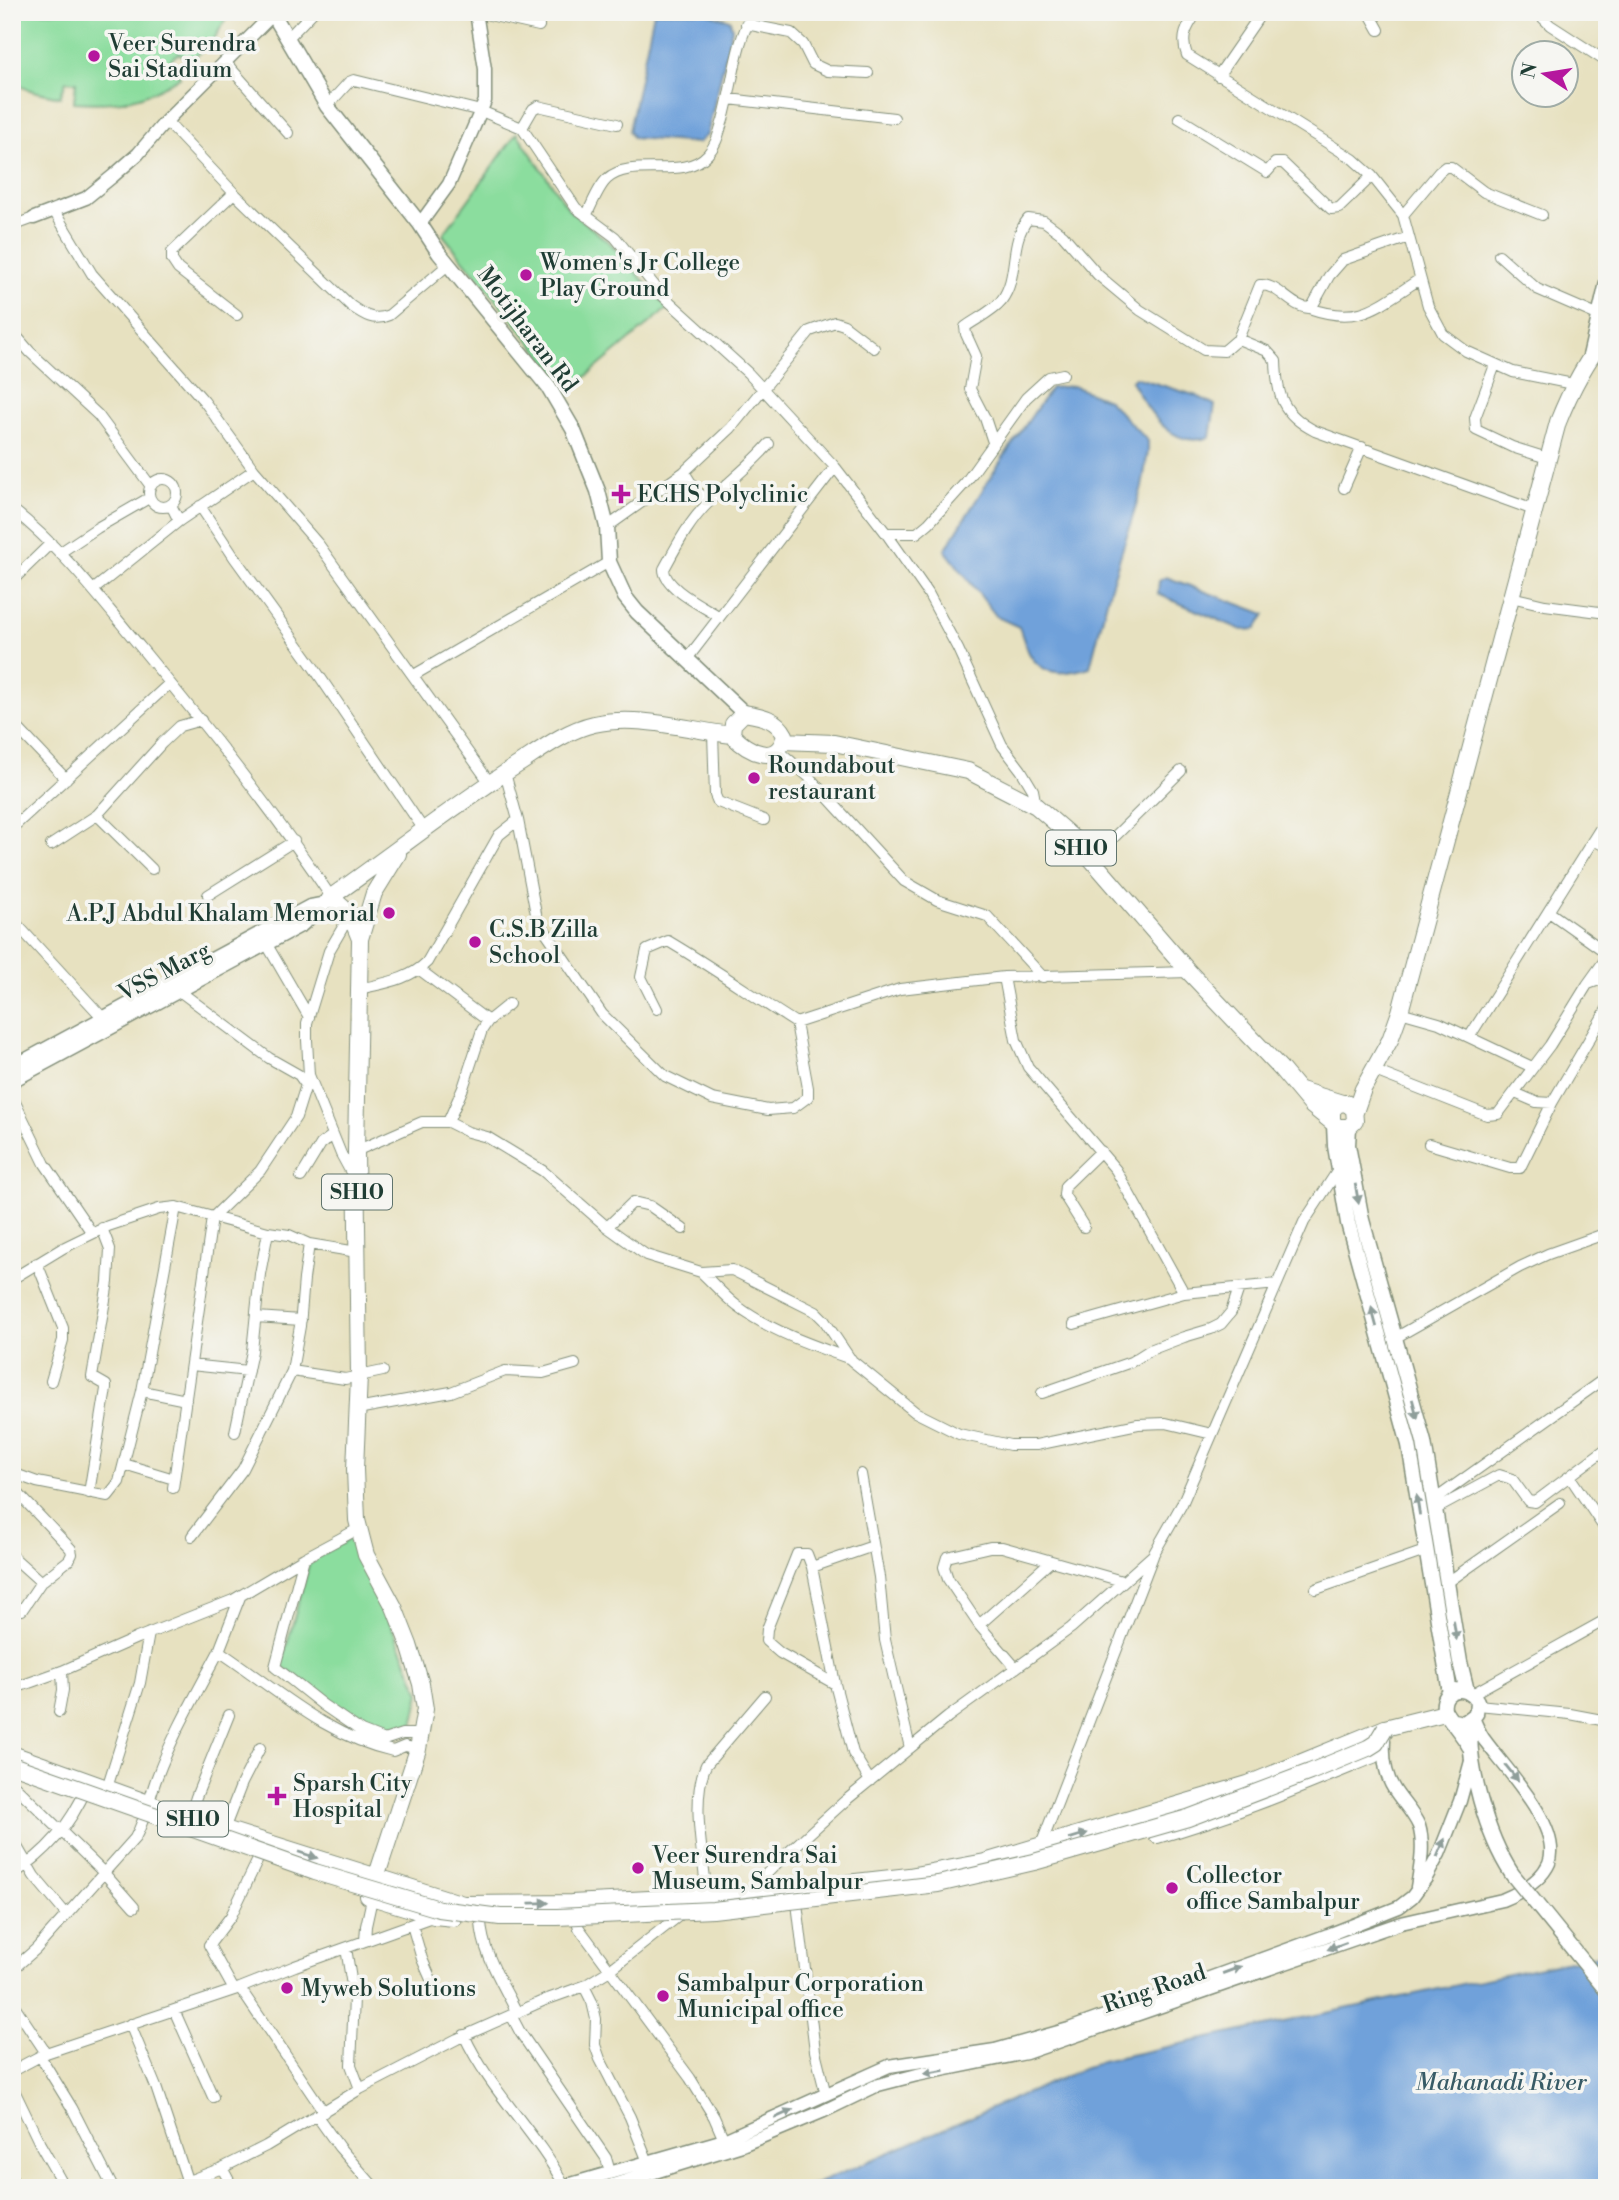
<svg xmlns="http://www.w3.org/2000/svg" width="1619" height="2200" viewBox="0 0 1619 2200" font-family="'Libre Bodoni',serif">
<rect width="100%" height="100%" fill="#f6f6f2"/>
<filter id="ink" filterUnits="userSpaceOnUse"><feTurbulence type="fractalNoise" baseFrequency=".0143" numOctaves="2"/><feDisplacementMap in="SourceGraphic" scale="14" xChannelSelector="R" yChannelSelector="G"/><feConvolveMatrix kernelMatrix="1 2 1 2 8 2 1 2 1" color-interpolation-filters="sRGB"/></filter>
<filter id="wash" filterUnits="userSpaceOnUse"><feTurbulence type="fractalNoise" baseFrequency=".00686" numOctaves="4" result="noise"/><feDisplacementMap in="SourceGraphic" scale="28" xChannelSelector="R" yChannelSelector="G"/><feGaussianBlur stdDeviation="1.57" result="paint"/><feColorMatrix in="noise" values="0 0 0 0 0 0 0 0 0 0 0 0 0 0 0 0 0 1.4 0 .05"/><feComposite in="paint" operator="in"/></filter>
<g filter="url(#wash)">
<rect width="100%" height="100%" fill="#e7e1c0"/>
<path fill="#8bdd9e" stroke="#558d69" stroke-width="2" d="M12,12H230L214,39L190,62L179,53L171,59L180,77C142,101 119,105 74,102L76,82L66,81L60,97L33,91L12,83L15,67L12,65Z
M517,133L570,211L611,244L668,308L570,390L443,235Z
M354,1536L420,1693L412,1730L382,1734L362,1725L281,1666L310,1560Z"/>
<path fill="#70a1da" stroke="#486f87" stroke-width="2" d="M654,12H703L730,20L732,29L707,135L698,143L633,138L629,131Z
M1135,377L1197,396L1215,405L1210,437C1171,451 1149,411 1131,381Z
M1073,386L1108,400L1148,441V451L1142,487L1110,589L1090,667C1071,673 1047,678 1033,659C1026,651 1023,637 1019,627L997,617L945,550L1002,459L1051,388Z
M1166,577L1265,614L1256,629L1242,630L1158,594L1159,581Z
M1607,1953V2188H807L1101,2061Z"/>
</g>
<g filter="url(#ink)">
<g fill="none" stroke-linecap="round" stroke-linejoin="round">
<g stroke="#838f7a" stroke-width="12">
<path id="minor" d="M476,12L539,26
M1197,12C1187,27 1180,37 1187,55L1353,159L1372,176L1403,215L1428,306L1443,334L1466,351L1513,372L1573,384
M1369,12L1379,30
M1537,12L1550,25L1607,62
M746,24L791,33L803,44L813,64L828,71L868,73
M287,39L313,12
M226,63L288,133
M1218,76L1262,12
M729,99L894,118
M327,106L349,82L354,80L481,111L522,128L576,208L615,237L662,295L748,373L835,467L886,533H917L929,523L966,482L1026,398L1049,377L1063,374
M1179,118L1267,172L1275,163H1283L1331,209L1339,208L1372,176
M166,121L234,193L351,306C364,315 374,322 389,315L449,264
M522,128L533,109L538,106L617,124
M234,193L172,252V260L178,269L237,315
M54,211L92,274L204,401L254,470L319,545L490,783
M1403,215L1439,172L1445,167H1451L1484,192L1542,215
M586,216C592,205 598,187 607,179C632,156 683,182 708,154C717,144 719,132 723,120C733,86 735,41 754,12
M12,226L34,218
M1499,255L1537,289L1597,315
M1309,308C1361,326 1377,306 1420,279
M12,331L30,352L98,415L150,485
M1238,339L1260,285C1279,284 1290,307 1309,308L1313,305L1329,276L1343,260L1409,237
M1495,365L1475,418L1476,430L1512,447L1547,458
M993,442L985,418L970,389L976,356L966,334L965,327C976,319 993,311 1001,301C1020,276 1008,244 1028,219L1044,221L1063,235L1098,275L1140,310L1204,350L1224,351L1238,339L1267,351L1276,361C1277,396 1282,414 1315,431L1534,510
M684,472L696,491L709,501
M149 493a14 14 0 1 1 28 0a14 14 0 1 1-28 0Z
M1344,488L1362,447
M200,506L234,557L312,665L424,830
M12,509C63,549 101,600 142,649C208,729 273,810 331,897
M179,521L254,470
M607,527L684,472L731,428L810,331L835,322L844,325L874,348
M886,533L928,593L958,649L1002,745L1021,770L1033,790L1036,806
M61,552L97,528L149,498
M12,581L51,543
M93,590L179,521L171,505
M1511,597L1545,605L1607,613
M718,616C703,606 664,588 664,569C677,545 690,520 710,501C729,481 751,465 769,444
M687,659L835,467
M414,675L609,562
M12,722L66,779
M713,733L715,795L718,802L764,820
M778,750L809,777L904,881L937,900L987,916L1043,977
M505,773L518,820L537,919L602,1014L665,1076L712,1099L768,1110L793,1108L808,1097V1088L796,1023L900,989L1004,977L1189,972
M97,815L152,869
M12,828L170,683
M1593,840L1607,847
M51,845L97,815L162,743L180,726L201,720
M1091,860L1181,771
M208,895L294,841
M1549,912L1607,953
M12,919L103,1018
M353,920L343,927L329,951L307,1023V1040L309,1075L341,1154L354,1178
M266,943L309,1017
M420,970L488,1021
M1004,977L1016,1040L1028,1067L1116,1170L1184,1293
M1588,984L1607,977
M360,989C384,983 409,980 427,962L499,835L518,820
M178,990L269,1058L299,1075L306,1085L310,1086
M509,1004L488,1021L482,1030L463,1088L448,1122L468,1132L487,1137L543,1171L607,1227L646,1255L701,1272L732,1270L816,1312L824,1320L851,1360L915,1412L959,1434L1010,1445H1036L1138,1424L1166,1423L1212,1434
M657,1009L641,977L647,950L668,941C712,967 753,996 796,1023
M1400,1012L1439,1023L1532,1067
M1470,1036L1607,818
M1375,1071L1487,1115L1498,1114L1550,1045L1587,985L1607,957
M1515,1093L1536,1102L1552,1103L1607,1009
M12,1096L45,1164L92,1233
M1429,1144L1510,1168H1520L1552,1103
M356,1151L422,1122H448
M301,1177L321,1144L333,1135
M607,1227L633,1202L650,1206L683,1229
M1084,1227L1064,1195L1065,1186L1101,1151
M37,1263L63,1328V1340L51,1381
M701,1272C713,1283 724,1296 737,1306C768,1330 814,1346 851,1359
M12,1279L63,1248L108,1226L159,1209L176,1207L268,1232L289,1235L309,1244L357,1252
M256,1317L301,1320
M1074,1324L1184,1293L1277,1284
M1395,1338L1520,1267L1548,1254L1607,1233
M191,1365L248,1371
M292,1371L345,1379L383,1371
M142,1391L186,1400
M1042,1393L1131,1362L1150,1350L1184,1337L1211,1329L1221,1324L1231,1312L1239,1288
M357,1409L451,1392L505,1371L543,1373L575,1364
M235,1432L252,1351L260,1274L268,1232
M124,1464L174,1479
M12,1473L37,1482L108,1496L119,1482L142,1391L176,1207
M861,1474L879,1577L885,1640L910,1748
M1570,1477L1607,1532
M12,1487L71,1549L72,1554L69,1560L41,1582L22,1610
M173,1488L212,1218L260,1171L296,1117L306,1085
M89,1493L106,1389V1385L92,1377L108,1282L110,1249L102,1228
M1434,1500L1607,1377
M1436,1509L1499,1475L1512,1479L1528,1501L1535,1502L1607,1448
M192,1536L243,1469L292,1371L300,1326L304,1279L309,1244
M12,1556L41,1582
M304,1558L275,1667L323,1705L361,1731L384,1740L402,1734H422
M812,1567L873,1546
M1448,1582L1560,1503
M1316,1589L1425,1551
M979,1625L1051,1561
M219,1651L240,1597
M1016,1668L979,1625L948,1579L944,1567L947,1557L990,1547H1002L1122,1581
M835,1684L780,1653L766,1641L767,1629L797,1554H807L812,1567L835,1684L853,1753L870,1781
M12,1689L62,1671L137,1638L233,1600L304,1558L358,1529
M1472,1694L1607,1619
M1478,1705L1570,1714L1607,1721
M59,1712L63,1690L62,1671
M12,1783L104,1873L134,1907
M106,1791L140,1683L149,1633
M188,1823L196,1797L229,1715
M223,1832L242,1783L260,1748
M12,1838L34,1876L66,1914
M1041,1845L1153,1556
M12,1875C47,1852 70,1826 87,1787
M747,1894L780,1860L845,1801L948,1717L1071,1628L1153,1555L1182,1504L1304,1222L1340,1167
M796,1895L815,2051L826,2095
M707,1897C704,1859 690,1800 706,1765L765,1696
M575,1914L579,1928L690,2078L714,2117L724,2140
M481,1921C482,1953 503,1984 517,2013
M412,1925L422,1959L437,1993
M365,1941L366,1926L373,1894
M346,1948L354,1998L351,2065L360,2089
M12,1970L36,1949L135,1838C146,1818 149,1798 157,1777C173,1734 197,1693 219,1651C275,1688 325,1736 393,1751L405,1746L418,1749
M584,1986L592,2002L596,2019L595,2045L600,2059L630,2117L648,2162
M240,1988L324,2112
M234,1990L209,1945L231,1916L262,1851
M12,2002L46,2053
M174,2010L213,2097
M511,2015L520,2032L606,2158L610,2172
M130,2024L156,2087L187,2180
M464,2035C489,2090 536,2132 564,2185
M40,2056L72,2108L113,2188
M12,2071L46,2053L240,1988L295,1966L432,1917
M12,2086L40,2144L65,2188
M317,2116L339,2147L375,2188
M222,2168L233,2188
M12,2179L17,2188
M170,2188L222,2168L266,2146L360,2089L457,2039L545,2000L584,1986L610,1970L685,1911"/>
</g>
<g stroke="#838f7a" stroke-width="15">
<path id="tertiary" d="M34,218L86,198L113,176L138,154L166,121L273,14
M420,224L449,184L485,101V69L476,12
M1589,356L1607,278
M1384,1741C1383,1758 1385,1775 1394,1789C1402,1802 1413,1812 1419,1826C1425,1845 1420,1869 1417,1887
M557,2188L724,2140L889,2066L995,2050L1069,2029L1328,1935L1399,1907L1412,1897L1426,1878L1439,1854L1460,1801L1471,1761
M603,2188L742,2145L824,2111L878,2085L917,2075L1026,2053L1401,1923L1502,1900C1519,1893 1541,1881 1549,1863C1563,1828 1505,1768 1486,1742C1480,1735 1477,1726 1473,1718"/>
</g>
<g stroke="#838f7a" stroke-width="17">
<path id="secondary" d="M272,12L327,106L420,224L439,253L549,388L573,429L598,491L607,527L609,562L625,597L637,612L744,713
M12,1068L310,907L320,905
M12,1080L302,924L331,897
M1334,1125L1335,1146L1348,1223L1409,1445L1450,1693
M1349,1127L1348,1145L1362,1220L1424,1442L1460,1662L1467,1691
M1471,1720C1466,1765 1487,1836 1512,1874
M1453,1721L1464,1723L1476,1714L1477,1701C1467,1683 1441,1688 1444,1709C1446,1716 1464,1736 1469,1746"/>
</g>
<g stroke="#838f7a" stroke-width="18">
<path id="primary" d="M744,713C761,716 776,718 785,735C778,768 747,751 732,735L733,724Z
M783,741L834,743L968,771L1036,806L1073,838L1189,972L1281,1069L1312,1106L1338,1127H1349L1355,1121L1354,1109L1346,1103L1338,1104L1332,1110V1122
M360,939L374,893L398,854
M1300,1090L1342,1103
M1355,1112L1363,1089L1390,1040L1400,1012L1558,422C1571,389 1585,362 1607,335
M12,1754L190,1818L463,1904L571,1903L747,1894L909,1876L985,1862L1248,1784L1385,1728L1445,1713
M1157,1835C1232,1814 1302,1784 1373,1755L1380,1747L1383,1734
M376,1878L418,1749L425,1709L421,1684L409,1645L394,1607L366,1555L357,1520L355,1469L359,1376L356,1151L360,939L350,914L331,897C394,853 454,805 519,764C542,749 567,730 594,724C639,714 687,730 732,735
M368,1896L434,1916L454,1918"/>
</g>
<use href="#minor" stroke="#fff" stroke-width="10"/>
<use href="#tertiary" stroke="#fff" stroke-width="12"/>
<use href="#secondary" stroke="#fff" stroke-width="14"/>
<use href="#primary" stroke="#fff" stroke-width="16"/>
<g stroke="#838f7a" stroke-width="17" stroke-linecap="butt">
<path id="secondary-bridge" d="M1512,1874L1607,1991"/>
</g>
<g stroke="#838f7a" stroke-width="18" stroke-linecap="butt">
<path id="primary-bridge" d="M12,1765L315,1872L439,1909L500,1917H557L713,1910L938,1884L1034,1862L1188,1818L1310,1772L1368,1748L1376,1743L1385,1728"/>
</g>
<use href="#secondary-bridge" stroke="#fff" stroke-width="14"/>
<use href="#primary-bridge" stroke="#fff" stroke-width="16"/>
</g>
<defs><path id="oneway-solid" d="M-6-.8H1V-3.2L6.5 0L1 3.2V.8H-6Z" transform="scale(1.75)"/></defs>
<g fill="#8f9e9a">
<use href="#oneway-solid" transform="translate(1357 1194) rotate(80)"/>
<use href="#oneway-solid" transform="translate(1374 1317) rotate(-105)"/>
<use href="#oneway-solid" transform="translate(1415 1409) rotate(75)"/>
<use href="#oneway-solid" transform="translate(1418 1505) rotate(-99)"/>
<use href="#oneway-solid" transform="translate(1455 1630) rotate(81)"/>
<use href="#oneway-solid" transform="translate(1512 1773) rotate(51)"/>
<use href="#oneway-solid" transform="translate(1078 1836) rotate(-17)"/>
<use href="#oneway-solid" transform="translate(1441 1848) rotate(-67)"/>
<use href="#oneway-solid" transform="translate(308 1855) rotate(18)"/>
<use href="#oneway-solid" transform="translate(539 1903) rotate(-1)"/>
<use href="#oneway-solid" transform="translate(1337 1946) rotate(160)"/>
<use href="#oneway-solid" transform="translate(1232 1970) rotate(-20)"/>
<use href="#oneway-solid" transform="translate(934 2072) rotate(171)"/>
<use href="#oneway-solid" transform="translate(784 2114) rotate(-24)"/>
</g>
</g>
<g fill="#b5179e" stroke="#f6f6f2" stroke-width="2.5">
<circle cx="94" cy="56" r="7"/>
<circle cx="526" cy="275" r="7"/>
<path d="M617.5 483.5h7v7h7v7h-7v7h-7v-7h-7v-7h7z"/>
<circle cx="754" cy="778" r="7"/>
<circle cx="389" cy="913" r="7"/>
<circle cx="475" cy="942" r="7"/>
<path d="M273.5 1785.5h7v7h7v7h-7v7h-7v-7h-7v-7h7z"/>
<circle cx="638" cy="1868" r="7"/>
<circle cx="1172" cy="1888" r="7"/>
<circle cx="287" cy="1988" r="7"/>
<circle cx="663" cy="1996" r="7"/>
</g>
<g text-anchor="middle" stroke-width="7" stroke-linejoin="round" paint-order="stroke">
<g fill="#f6f6f2" stroke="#60746d" stroke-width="2">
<rect x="1046" y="830.5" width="70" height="35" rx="5"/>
<rect x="322" y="1174.5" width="70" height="35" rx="5"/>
<rect x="158" y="1801.5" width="70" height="35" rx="5"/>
</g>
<g font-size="21" font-weight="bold" fill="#1f3d34">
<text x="1081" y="855">SH10</text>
<text x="357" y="1199">SH10</text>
<text x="193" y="1826">SH10</text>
</g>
<g font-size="23" fill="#1f3d34" stroke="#f6f6f2" text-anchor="start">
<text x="108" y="51">Veer Surendra<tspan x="108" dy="26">Sai Stadium</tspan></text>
<text x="540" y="270">Women's Jr College<tspan x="540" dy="26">Play Ground</tspan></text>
<text x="637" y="502">ECHS Polyclinic</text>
<text x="768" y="773">Roundabout<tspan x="768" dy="26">restaurant</tspan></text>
<text x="375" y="921" text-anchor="end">A.P.J Abdul Khalam Memorial</text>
<text x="489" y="937">C.S.B Zilla<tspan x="489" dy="26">School</tspan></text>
<text x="293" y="1791">Sparsh City<tspan x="293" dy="26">Hospital</tspan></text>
<text x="652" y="1863">Veer Surendra Sai<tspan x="652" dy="26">Museum, Sambalpur</tspan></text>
<text x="1186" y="1883">Collector<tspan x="1186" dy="26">office Sambalpur</tspan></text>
<text x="677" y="1991">Sambalpur Corporation<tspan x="677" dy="26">Municipal office</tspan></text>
<text x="301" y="1996">Myweb Solutions</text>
</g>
<g font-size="23" fill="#1f3d34" stroke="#f6f6f2">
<text transform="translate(528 329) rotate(53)" y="8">Motijharan Rd</text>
<text transform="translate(164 971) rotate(-28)" y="8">VSS Marg</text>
<text transform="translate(1154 1988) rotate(-19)" y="8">Ring Road</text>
</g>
<g font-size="24" font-style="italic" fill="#375b66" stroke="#f6f6f2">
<text x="1501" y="2090">Mahanadi River</text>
</g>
</g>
<rect width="1619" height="2200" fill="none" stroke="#f6f6f2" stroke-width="42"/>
<g transform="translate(1545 74) rotate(282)"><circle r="33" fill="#f6f6f2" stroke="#a0aca6" stroke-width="2"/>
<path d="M0-5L12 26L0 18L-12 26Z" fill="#b5179e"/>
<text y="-10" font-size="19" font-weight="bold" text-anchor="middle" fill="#1f3d34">N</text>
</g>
</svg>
